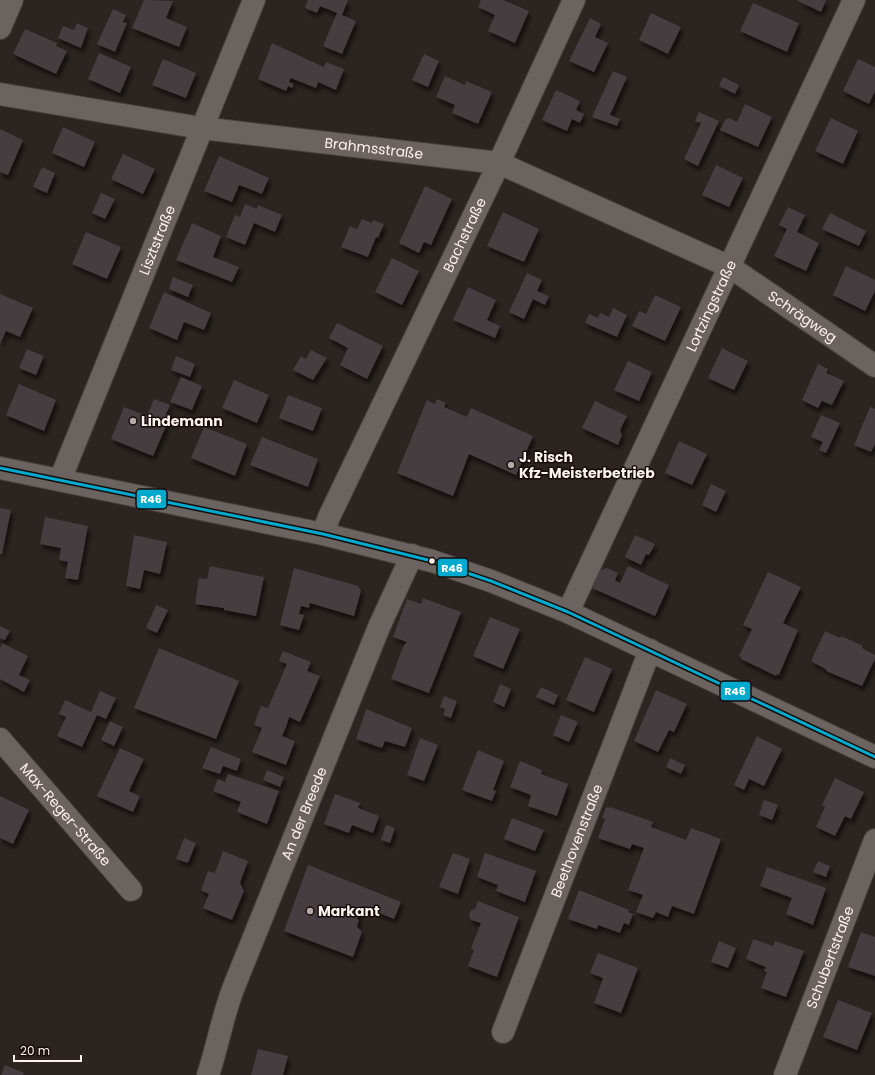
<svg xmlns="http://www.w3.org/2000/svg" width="875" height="1075" viewBox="0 0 875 1075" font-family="Poppins,sans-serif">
<defs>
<filter id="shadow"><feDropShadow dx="2.5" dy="4.5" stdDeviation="2" flood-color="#0009"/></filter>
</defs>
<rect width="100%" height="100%" fill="#2c2420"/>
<path fill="#443e3f" filter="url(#shadow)" d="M144,0L173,1L166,18L187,27L179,47L132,28Z
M308,0H348L342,15L356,21L342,54L323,46L337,13L320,6L317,13L305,8Z
M481,0H503L529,11L515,43L488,31L495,15L478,7Z
M796,0H826L821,12Z
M753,3L799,23L787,52L740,31Z
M113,9L126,15L123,22L127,23L115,52L97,44Z
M651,13L681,27L668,54L639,40Z
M590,18L601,24L595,37L608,43L594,72L569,61Z
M77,23L88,28L81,48L58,38L63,26L74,30Z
M25,29L57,43L56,46L67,51L56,74L13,54Z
M272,43L324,67L326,62L344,69L336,90L318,82L316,88L291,78L289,82L294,84L292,88L288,86L286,91L258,79Z
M99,53L131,67L120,93L88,79Z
M424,54L439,61L428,87L412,80Z
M163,59L196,73L186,98L152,85Z
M858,59L875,67V91L869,104L843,91Z
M613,71L627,77L610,115L620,119L617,126L592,117Z
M445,76L465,85L466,81L492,92L478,124L452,113L455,105L436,97Z
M723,77L739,85L735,94L719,86Z
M556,90L580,101L576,110L584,114L580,123L572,119L567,131L542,120Z
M745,104L772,117L758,147L720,130L725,120L729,118L737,122Z
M699,112L719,121L698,166L684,159L701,123L695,121Z
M831,118L858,131L843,164L815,151Z
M63,127L95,142L84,167L52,153Z
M0,129L23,140L8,175L0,172Z
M123,154L155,169L143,194L111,179Z
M219,156L269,178L262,194L239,185L232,202L204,191Z
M716,165L743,178L729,207L702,195Z
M42,167L55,173L47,193L33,187Z
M425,186L452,199L431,245L424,242L419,253L399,243Z
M101,193L115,199L105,219L92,213Z
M245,204L257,209L258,205L282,215L275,232L254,223L245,245L226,237L235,215L240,217Z
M788,207L805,215L797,232L819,243L806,271L774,256L787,229L779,225Z
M503,212L539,229L524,262L487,246Z
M830,213L866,231L859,246L822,229Z
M362,219L372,223L373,220L384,224L378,238L376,237L368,257L341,247L350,226L357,229Z
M192,223L221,236L213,257L239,267L232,282L176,260Z
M86,232L121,247L107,279L72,264Z
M392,258L419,271L402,305L375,292Z
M846,266L875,280V291L865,311L833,295Z
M527,273L542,280L537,291L549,296L545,305L533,299L524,319L509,312Z
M173,277L193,285L188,297L169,289Z
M468,287L496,300L487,320L500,326L495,338L453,320Z
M164,292L211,313L204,330L184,322L177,340L149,328Z
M0,294L33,308L20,337L6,331L0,344Z
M655,295L681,307L665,341L632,326L639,311L646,314Z
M613,308L627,315L617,337L585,323L589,314L598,318L600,313L609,317Z
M337,323L383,346L367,379L340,365L348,348L329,338Z
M722,348L748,361L734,390L708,378Z
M27,349L44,356L36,375L19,368Z
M311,350L327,358L313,380L293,370L301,356L306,359Z
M176,356L195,364L190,377L171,370Z
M628,361L652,372L639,401L614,390Z
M818,364L828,369L826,373L844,381L832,405L822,401L818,408L802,400Z
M181,377L202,386L192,410L170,402Z
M234,380L269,395L257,423L222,408Z
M19,384L56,400L44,431L6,415Z
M288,395L322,408L313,431L279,418Z
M154,399L170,405L166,414L168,415L165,423L167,424L153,456L111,439L124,407L147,416Z
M437,399L446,403L444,407L467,417L471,408L533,436L516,475L469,454L453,496L397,473L427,400L435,404Z
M595,401L627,416L620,430L622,435L618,445L582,428Z
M870,407L875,409V444L871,452L854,445Z
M821,415L840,423L826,453L819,450L823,442L811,437Z
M204,427L247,444L235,476L191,458Z
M262,437L318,459L308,487L250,465Z
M679,441L707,454L692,485L665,473Z
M711,484L726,491L716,512L702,505Z
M0,508L11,510L2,554H0Z
M45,517L88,526L78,580L65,578L68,562L59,560L61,548L40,544Z
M134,535L167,542L160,574L144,570L140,589L126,586Z
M635,535L655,544L649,555L646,554L641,565L625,557Z
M210,566L264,577L256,616L224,610V608L195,604L199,578L207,579Z
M628,566L669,585L655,616L592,588L600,570L607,568L618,573L615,580L620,583Z
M294,568L358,586L361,591L354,616L310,603L309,608L301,606L299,614L304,615L299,630L280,625Z
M768,572L801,587L783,623L798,630L779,675L777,674L776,676L741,659V657L739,656L752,629L743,625Z
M423,598L461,612L429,693L391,679L404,645L407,642L393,637L407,599L421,604Z
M156,605L168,610L157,633L146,628Z
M490,617L520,629L503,669L473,656Z
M0,626L10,631L5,640L0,638Z
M825,631L840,638L841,636L863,646L862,648L875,655V659L862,686L826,671L827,670L811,661Z
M2,643L28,656L19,675L30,680L24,692L0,679V648Z
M159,648L239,681L216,739L134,708Z
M283,651L311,662L307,671L320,676L300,722L289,717L286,727L282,736L295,741L286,765L252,752L262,728L254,725L261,706L268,708L287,664L279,661Z
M585,657L612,669L594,712L566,700Z
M500,684L511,689L504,707L493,702Z
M541,687L558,695L554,705L536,697Z
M656,690L687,704L674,732L669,730L658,752L634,741Z
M100,691L116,698L106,719L97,715L82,747L57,736L66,717L59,714L65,700L91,712Z
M444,696L457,701L451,718L443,715L445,709L440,707Z
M366,709L412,728L405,747L385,741L382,748L356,739Z
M561,715L578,722L569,742L553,735Z
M110,721L123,727L114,746L101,740Z
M757,736L782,749L764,786L749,779L744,790L734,785Z
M420,738L438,745L424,781L407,775Z
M211,747L241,759L237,771L223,766L220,774L202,768Z
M120,748L144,759L129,791L140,796L133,812L97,796Z
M478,750L504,761L493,790L496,791L492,801L462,790Z
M670,758L685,765L681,774L666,767Z
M520,761L542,770L541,774L568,784L557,816L528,806L531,795L510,787Z
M267,770L284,777L280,787L263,780Z
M228,774L279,791L267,824L237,812L241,802L213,791L218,779L225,782Z
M835,778L864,792L851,819L845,816L835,836L816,827L825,807L822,805Z
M335,794L360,803L358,808L379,816L373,833L352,825L349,833L324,824Z
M0,796L29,810L13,844L0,838Z
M764,800L778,805L772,820L759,815Z
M606,807L609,808L610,807L653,822L651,827L686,840L691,828L721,839L694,914L672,906L668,917L656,912L653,918L636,912L643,895L628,890L644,848L632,844L630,849L598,838L605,819L602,818Z
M512,818L544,830L535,851L504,839Z
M386,825L395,828L390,843L381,840Z
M184,838L196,843L188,863L176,859Z
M223,851L248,861L240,883L244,891L232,920L203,908L209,894L201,890L208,871L215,873Z
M453,853L470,859L458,894L439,887Z
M485,853L536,871L525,902L496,891L498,885L477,877Z
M818,861L830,866L826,877L813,872Z
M308,865L401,902L394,919L362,906L357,919L359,920L357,927L362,932L353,957L284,931Z
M767,867L826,888L813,925L786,914L792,898L760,886Z
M579,890L629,910L628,912L633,914L629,925L624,923L620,933L598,925L597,929L568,919Z
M478,901L519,917L497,977L468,966L474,950L471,948L481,923L471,920L469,915L471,910L475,909Z
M861,932L875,937V976L848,967Z
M753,939L773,946L775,941L804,951L786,997L761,988L767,972L764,971L766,967L746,959Z
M719,941L736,948L728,968L711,962Z
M598,953L638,968L621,1013L594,1003L603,978L590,973Z
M838,1000L872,1013L857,1050L823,1037Z
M258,1049L288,1056L283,1075H251Z
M5,1065L24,1073L23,1075H1Z"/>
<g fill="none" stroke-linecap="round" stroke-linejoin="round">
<g stroke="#463f3c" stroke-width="24">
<g id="minor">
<path d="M0,28L12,0"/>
<path id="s1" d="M0,94L201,128L499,163L730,267L875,366"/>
<path d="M0,468L323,534L432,561L491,581L568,612L875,757"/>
<path id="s2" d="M60,480L254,0"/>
<path id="s3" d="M323,534L329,517L499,163L574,0"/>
<path id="s4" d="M568,612L854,0"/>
<path id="s5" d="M0,739L131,890"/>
<path id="s6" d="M503,1032L650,650"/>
<path id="s7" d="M208,1075C218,1045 223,1013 235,984L379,627L412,555"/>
<path id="s8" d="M785,1075L875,840"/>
</g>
</g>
<use href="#minor" stroke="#6a6360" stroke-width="22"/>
<g stroke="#140d0a" stroke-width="6">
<path id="bus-1" d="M0,468L323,534L432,561L491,581L568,612L875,757"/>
</g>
<use href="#bus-1" stroke="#00a9ce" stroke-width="3"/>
</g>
<g fill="#b4aaa6" stroke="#140d0a" stroke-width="1.5">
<circle cx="133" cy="421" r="4"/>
<circle cx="511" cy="465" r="4"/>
<circle cx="310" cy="911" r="4"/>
</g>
<circle fill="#fdf2ee" stroke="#140d0a" stroke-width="1.5" cx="432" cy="561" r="3.5"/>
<g text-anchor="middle" stroke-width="3" stroke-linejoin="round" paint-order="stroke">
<g font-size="14" fill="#fdf2ee" stroke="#140d0a">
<text dy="5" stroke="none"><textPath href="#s1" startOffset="378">Brahmsstraße</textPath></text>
<text dy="5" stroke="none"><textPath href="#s3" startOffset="331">Bachstraße</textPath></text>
<text dy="5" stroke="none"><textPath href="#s2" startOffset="259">Lisztstraße</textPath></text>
<text dy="5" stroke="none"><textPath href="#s4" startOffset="338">Lortzingstraße</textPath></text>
<text dy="5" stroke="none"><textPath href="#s1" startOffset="845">Schrägweg</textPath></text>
<text dy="5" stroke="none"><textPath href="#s7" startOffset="279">An der Breede</textPath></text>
<text dy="5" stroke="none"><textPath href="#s5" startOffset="100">Max-Reger-Straße</textPath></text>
<text dy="5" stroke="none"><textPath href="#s6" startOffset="205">Beethovenstraße</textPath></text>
<text dy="5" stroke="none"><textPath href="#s8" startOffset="126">Schubertstraße</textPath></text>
</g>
<g font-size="14" font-weight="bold" fill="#fdf2ee" stroke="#140d0a" text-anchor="start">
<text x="141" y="426">Lindemann</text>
<text x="519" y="462">J. Risch<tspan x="519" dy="16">Kfz-Meisterbetrieb</tspan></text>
<text x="318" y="916">Markant</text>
</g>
</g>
<g stroke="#140d0a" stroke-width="1.5">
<rect x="136" y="489" width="31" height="20" rx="4" fill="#00a9ce"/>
<rect x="437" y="558" width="31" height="19" rx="4" fill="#00a9ce"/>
<rect x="720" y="681" width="31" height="20" rx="4" fill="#00a9ce"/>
</g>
<g font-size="11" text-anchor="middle" font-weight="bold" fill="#fff">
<text x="151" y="503">R46</text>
<text x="452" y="572">R46</text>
<text x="735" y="695">R46</text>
</g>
<path d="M14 1055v6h67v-6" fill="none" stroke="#fdf2ee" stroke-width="2"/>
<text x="20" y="1055" font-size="12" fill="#fdf2ee" stroke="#140d0a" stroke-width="3" paint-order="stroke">20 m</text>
</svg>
